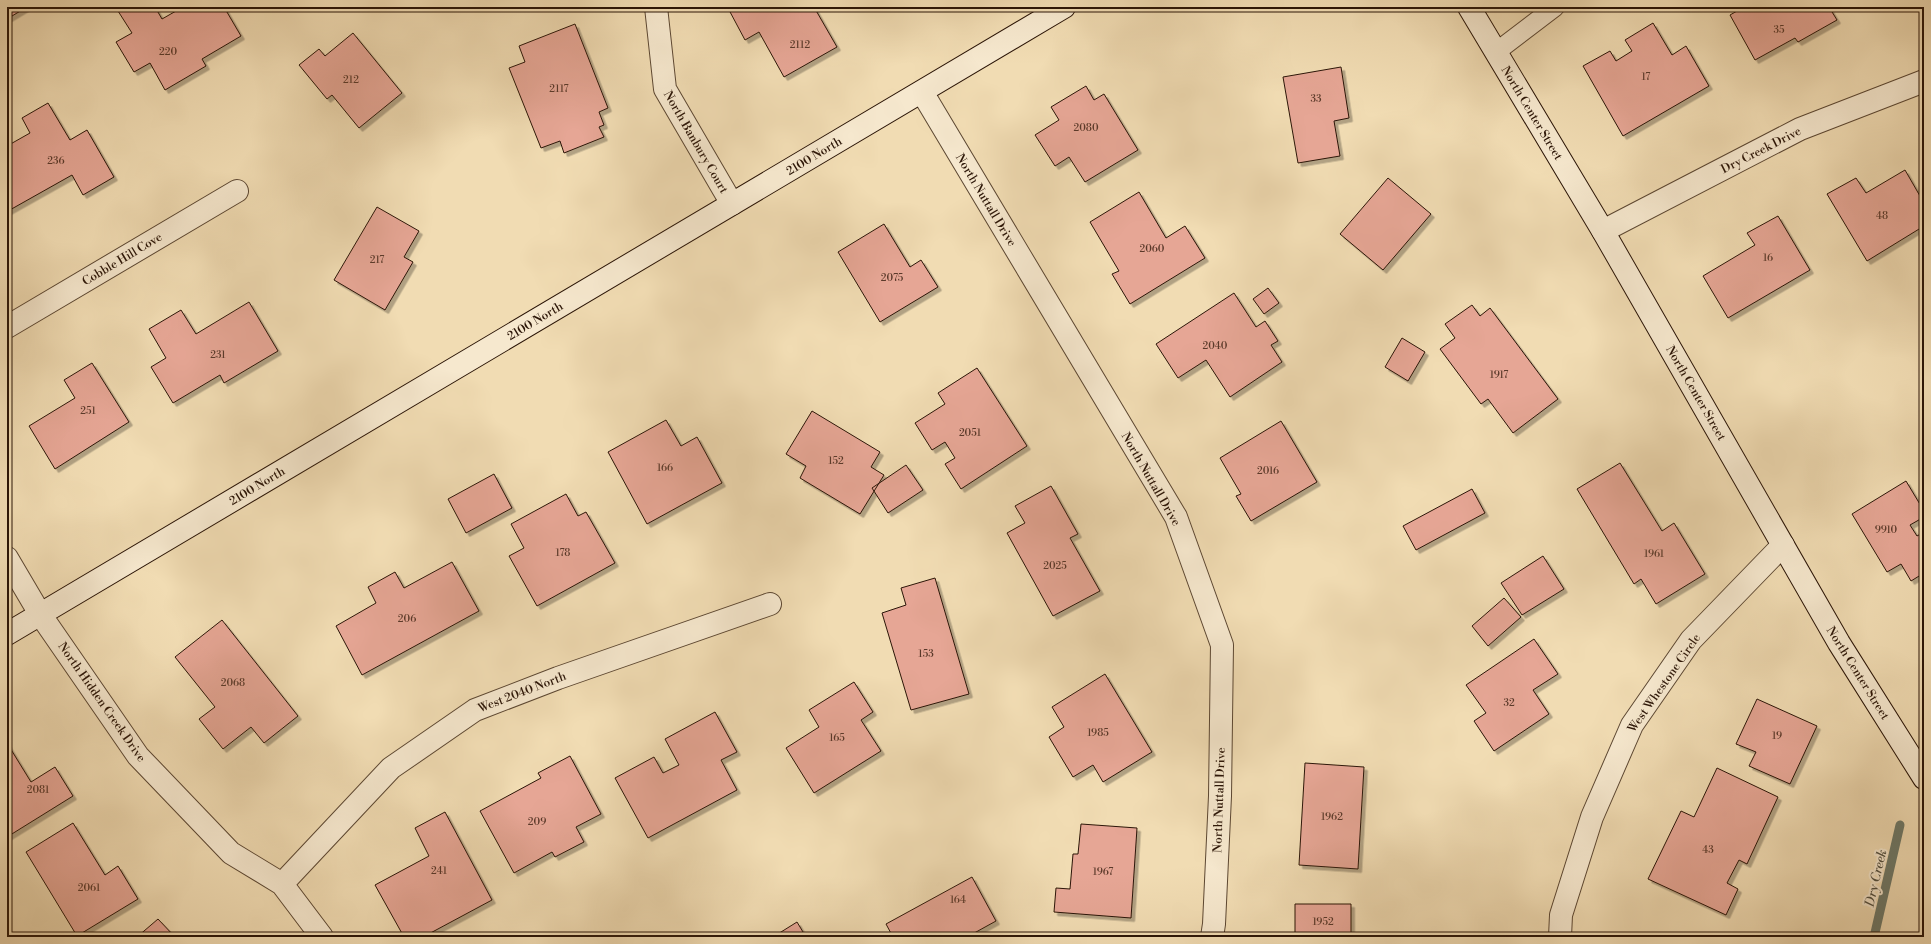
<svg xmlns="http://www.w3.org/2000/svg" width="1931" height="944" viewBox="0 0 1931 944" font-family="'Libre Bodoni',serif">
<defs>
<filter id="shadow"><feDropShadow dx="3.5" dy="3.5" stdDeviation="0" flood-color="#0004"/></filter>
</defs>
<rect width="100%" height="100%" fill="#f1dcb3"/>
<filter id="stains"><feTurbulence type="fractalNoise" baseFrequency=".005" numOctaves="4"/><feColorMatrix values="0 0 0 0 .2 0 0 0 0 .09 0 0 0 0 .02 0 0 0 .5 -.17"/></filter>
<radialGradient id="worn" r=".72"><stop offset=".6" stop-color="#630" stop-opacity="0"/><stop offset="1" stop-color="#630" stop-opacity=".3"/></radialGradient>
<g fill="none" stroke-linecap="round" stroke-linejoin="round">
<path stroke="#6e7969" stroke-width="9" d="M1874,937L1900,825"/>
</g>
<path fill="#e6a695" stroke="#2b1507" filter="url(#shadow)" d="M7,7H27L7,19Z
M125,7H155L162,19L183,7H224L241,36L202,59L206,66L165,90L150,63L134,72L116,42L132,33L118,11Z
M733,7H814L837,47L784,77L759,32L745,40L729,10Z
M1744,7H1829L1837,20L1798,42L1795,38L1755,60L1730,15Z
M1653,23L1672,55L1686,46L1709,86L1623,136L1583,66L1610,51L1616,61L1632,51L1625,40Z
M575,24L608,108L599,112L604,125L599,127L604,137L564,153L560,141L541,148L509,68L525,62L519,46Z
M353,33L402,93L359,128L332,95L327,99L299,65L319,49L325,56Z
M1341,67L1349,118L1334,121L1340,156L1298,163L1283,77Z
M1086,86L1094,100L1104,94L1138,150L1085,182L1069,157L1055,166L1035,135L1059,120L1051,107Z
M48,103L70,140L87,130L114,177L83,195L72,175L8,211L7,209V146L30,133L22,118Z
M1905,170L1924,203V226L1867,261L1827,194L1856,178L1866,193Z
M1388,178L1431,214L1383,270L1340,234Z
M1139,192L1166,238L1185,226L1205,258L1130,304L1112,274L1119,271L1090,222Z
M377,207L419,231L404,257L413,262L385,310L334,280Z
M1778,216L1810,270L1728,318L1703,276L1755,245L1747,233Z
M884,224L910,267L921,260L938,287L880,322L838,252Z
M1268,288L1279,303L1264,314L1253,299Z
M1234,293L1256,327L1265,321L1278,341L1271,345L1282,362L1230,397L1206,360L1178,378L1156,344Z
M249,302L278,351L224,383L220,375L173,403L151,367L166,358L149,329L181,310L196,334Z
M1472,305L1480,316L1490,308L1558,399L1513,433L1488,399L1481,404L1440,349L1455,338L1445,324Z
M1402,338L1425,352L1408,381L1385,367Z
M92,363L129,422L55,469L29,426L75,398L64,380Z
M977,368L1027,446L961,489L945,464L955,458L945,442L932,450L915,423L945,404L938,393Z
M812,411L880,452L871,467L884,475L860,514L800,478L806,466L786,454Z
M666,420L681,446L697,437L722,483L647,524L608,452Z
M1281,421L1317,482L1251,521L1236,496L1241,494L1220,458Z
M1620,463L1662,531L1674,523L1705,574L1656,604L1641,579L1634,584L1577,489Z
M906,465L923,490L888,513L872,488Z
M494,474L512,508L466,533L448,499Z
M1906,481L1924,511V517L1910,525L1917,536L1924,532V573L1911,581L1901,564L1887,572L1852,514Z
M1051,486L1078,534L1070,538L1100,591L1053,616L1007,533L1025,523L1015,506Z
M1472,489L1485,513L1416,550L1403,526Z
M566,494L578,516L586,512L615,563L537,606L509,556L524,548L511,524Z
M1543,556L1564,589L1522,615L1501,583Z
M452,562L479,611L362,675L336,626L376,603L368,587L395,572L404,588Z
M935,578L969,694L911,710L882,613L906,605L901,588Z
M1504,598L1521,617L1488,646L1472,626Z
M222,620L298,716L264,743L251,727L223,749L199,719L215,707L175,657Z
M1534,639L1558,674L1533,690L1549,714L1494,751L1474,721L1486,713L1466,685Z
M1105,674L1152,752L1103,782L1093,765L1073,777L1049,737L1064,727L1052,707Z
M854,682L873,712L861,720L881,751L814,793L786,748L819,727L809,710Z
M1757,699L1817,726L1790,784L1749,766L1756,752L1736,744Z
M715,712L737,752L721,760L737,790L648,838L615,778L654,757L663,773L679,765L665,739Z
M7,743L31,782L55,767L73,796L7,837Z
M570,756L601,814L576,827L584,842L555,857L552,852L514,873L480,811L541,778L538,773Z
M1305,763L1364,767L1358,869L1299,865Z
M1717,768L1778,797L1747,864L1739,860L1727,883L1738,889L1726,915L1648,879L1681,811L1694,817Z
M445,812L492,900L423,937H404L375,885L429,856L415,828Z
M73,823L105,875L118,866L138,899L77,936L26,852Z
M1081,824L1137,828L1131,918L1054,912L1056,888L1070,889L1073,854H1078Z
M972,877L996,921L967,937H893L886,924Z
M1295,904H1351V937H1295Z
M158,919L175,937H137Z
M797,922L806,937H773Z
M1651,936L1721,937H1651Z"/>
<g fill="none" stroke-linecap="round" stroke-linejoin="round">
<g stroke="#5c4732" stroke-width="20">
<path id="lane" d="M1496,52L1555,7"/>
</g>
<g stroke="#5c4732" stroke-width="24">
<path id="street" d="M656,7L665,89L732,204
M922,92L1176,517L1222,645L1220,796L1214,924L1212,937
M1603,231L1800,129L1924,81
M7,327L237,191
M7,558L40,614L138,756L231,853L282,884L322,937
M282,884L391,768L475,710L558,678L770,604
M1560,937L1561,915L1592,817L1632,725L1691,640L1783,545"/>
</g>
<g stroke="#2b1507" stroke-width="24">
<path id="secondary" d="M1469,7L1603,231L1839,643L1924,778
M7,634L1064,7"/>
</g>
<use href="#lane" stroke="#f6e8ce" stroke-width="18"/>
<use href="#street" stroke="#f6e8ce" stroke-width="22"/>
<use href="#secondary" stroke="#f6e8ce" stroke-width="22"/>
</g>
<g text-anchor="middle" stroke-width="4" stroke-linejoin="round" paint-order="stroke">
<g font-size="10" fill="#5a392a">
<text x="1779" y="33">35</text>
<text x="800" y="48">2112</text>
<text x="168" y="55">220</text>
<text x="1646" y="80">17</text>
<text x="351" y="83">212</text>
<text x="559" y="92">2117</text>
<text x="1316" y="102">33</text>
<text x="1086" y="131">2080</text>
<text x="56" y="164">236</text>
<text x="1882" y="219">48</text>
<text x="1152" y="252">2060</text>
<text x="1768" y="261">16</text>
<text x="377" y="263">217</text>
<text x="892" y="281">2075</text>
<text x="1215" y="349">2040</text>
<text x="218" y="358">231</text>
<text x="1499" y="378">1917</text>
<text x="88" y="414">251</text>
<text x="970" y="436">2051</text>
<text x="836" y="464">152</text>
<text x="665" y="471">166</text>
<text x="1268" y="474">2016</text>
<text x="1886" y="533">9910</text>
<text x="563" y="556">178</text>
<text x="1654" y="557">1961</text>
<text x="1055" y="569">2025</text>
<text x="407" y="622">206</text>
<text x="926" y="657">153</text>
<text x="233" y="686">2068</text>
<text x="1509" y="706">32</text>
<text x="1098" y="736">1985</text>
<text x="1777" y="739">19</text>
<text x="837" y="741">165</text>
<text x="38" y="793">2081</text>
<text x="1332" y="820">1962</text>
<text x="537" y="825">209</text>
<text x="1708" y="853">43</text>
<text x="439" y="874">241</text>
<text x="1103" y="875">1967</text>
<text x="89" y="891">2061</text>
<text x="958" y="903">164</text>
<text x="1323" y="925">1952</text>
</g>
<g font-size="12" fill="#2b1507" stroke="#f6e8ce">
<text transform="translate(1532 113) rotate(59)" y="4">North Center Street</text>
<text transform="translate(696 142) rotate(60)" y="4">North Banbury Court</text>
<text transform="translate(1761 150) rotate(-27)" y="4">Dry Creek Drive</text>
<text transform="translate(814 156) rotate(-31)" y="4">2100 North</text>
<text transform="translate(986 200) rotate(59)" y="4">North Nuttall Drive</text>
<text transform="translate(122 259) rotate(-31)" y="4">Cobble Hill Cove</text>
<text transform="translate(535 321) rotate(-31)" y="4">2100 North</text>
<text transform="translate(1696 393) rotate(60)" y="4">North Center Street</text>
<text transform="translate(1151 479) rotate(60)" y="4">North Nuttall Drive</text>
<text transform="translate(257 486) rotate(-31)" y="4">2100 North</text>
<text transform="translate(1858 673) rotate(58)" y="4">North Center Street</text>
<text transform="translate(1664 683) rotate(-55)" y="4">West Whestone Circle</text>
<text transform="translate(522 692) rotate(-21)" y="4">West 2040 North</text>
<text transform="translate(102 702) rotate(55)" y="4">North Hidden Creek Drive</text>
<text transform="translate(1219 800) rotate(-88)" y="4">North Nuttall Drive</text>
</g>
<g font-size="13" font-style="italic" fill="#524f40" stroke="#f6e8ce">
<text transform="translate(1875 878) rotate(-77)" y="5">Dry Creek</text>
</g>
</g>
<rect width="1931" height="944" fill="none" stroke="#f1dcb3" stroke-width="24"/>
<rect x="8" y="8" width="1915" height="928" fill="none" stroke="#2b1507" stroke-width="2"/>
<rect x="12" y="12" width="1907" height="920" fill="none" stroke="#2b1507"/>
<rect width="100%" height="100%" filter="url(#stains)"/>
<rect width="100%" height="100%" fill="url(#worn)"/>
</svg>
